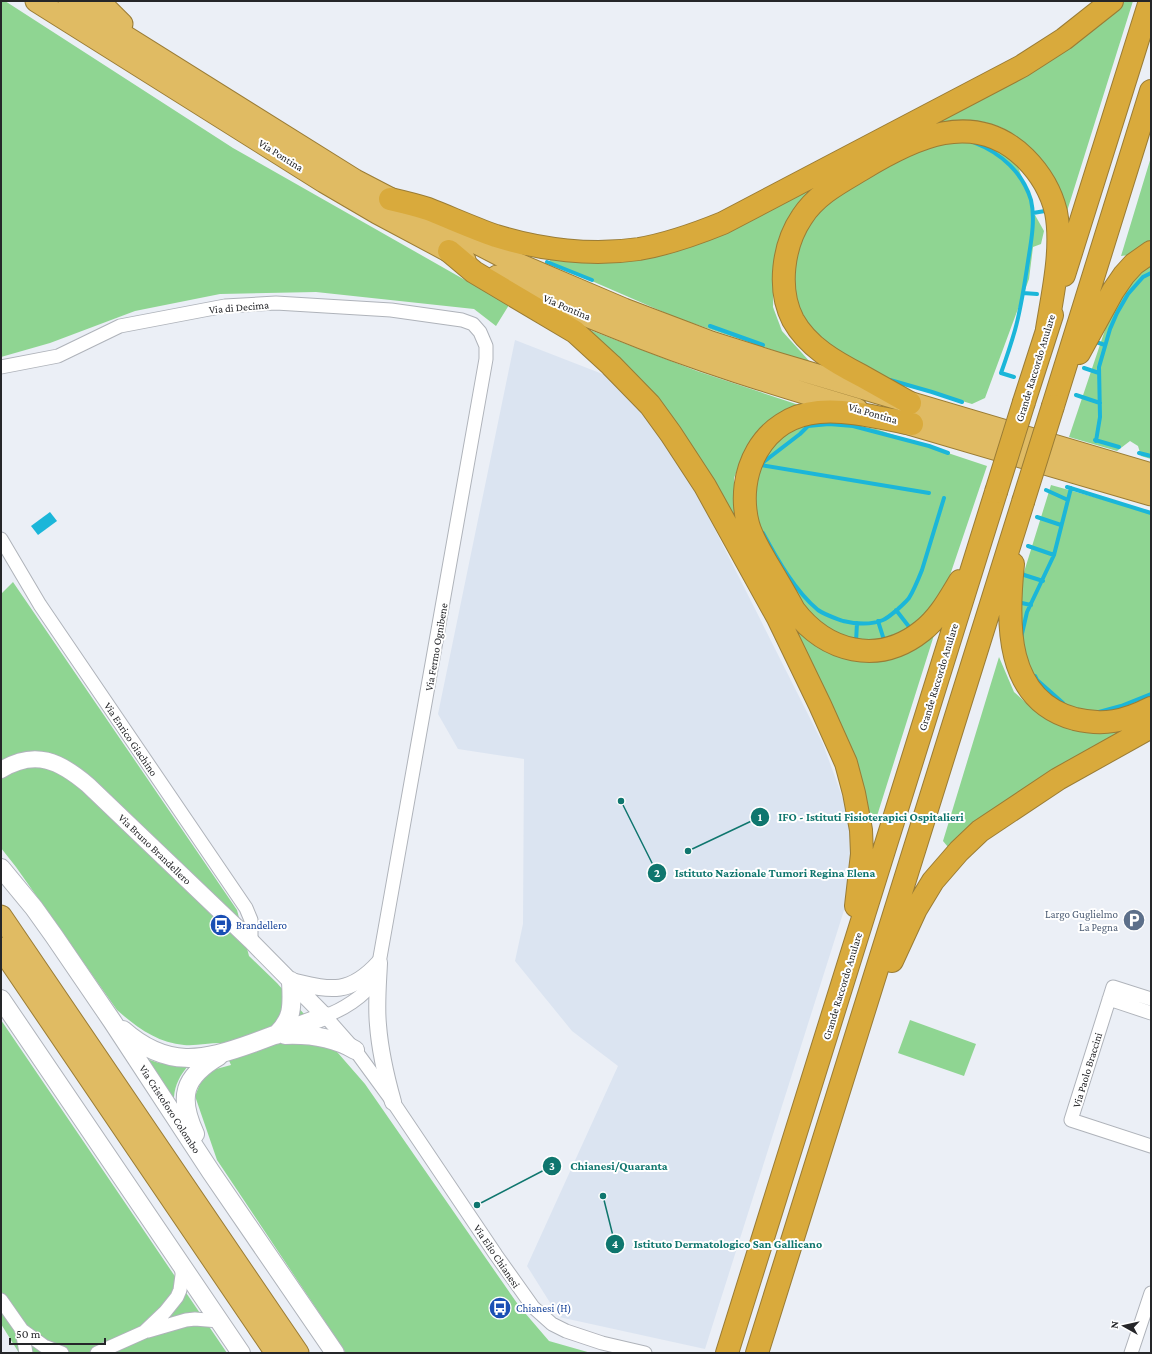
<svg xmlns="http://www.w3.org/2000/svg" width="1152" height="1354" viewBox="0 0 1152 1354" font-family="'Crimson Pro',serif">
<rect width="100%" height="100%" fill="#ebeff6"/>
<path fill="#dbe4f1" d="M515,340L618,380L684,468L823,744L847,810L852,840L846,904L705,1349L559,1317L527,1266L618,1066L572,1031L515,961L523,924L524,759L458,749L438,714Z"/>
<path fill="#8fd592" d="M1,1H5L233,148L509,305L496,326L474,309L316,292L220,294L135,311L50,343L1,357Z
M1119,1H1133L1063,224L1049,170L1032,150L1016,136L1000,127L984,122L954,120L917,128Z
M929,140L997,145L1017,164L1033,208V214L1035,215L1044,231L1041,244L1033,247L1029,279L985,398L972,404L879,376L818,338L809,326L794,298L796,250L805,223L838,187Z
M1151,157V243L1129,255L1121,256Z
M828,172L774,273L773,307L782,331L811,363L677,318L548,262L555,256L608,258Z
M1151,262V459L1141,456L1138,446L1130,441L1117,451L1069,437L1116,297Z
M569,322L697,371L811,409L757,434L744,453L734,478V525Z
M825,421L876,429L987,466L946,587L920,623L900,636L873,642L847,638L824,631L800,609L755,527V464L786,429Z
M1051,485L1151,513V702L1124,715L1055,706L1022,666L1020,585Z
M13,582L237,910L249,956L277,983L365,1084L519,1306L549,1341L591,1353H346L217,1160L195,1096L205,1072L231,1065L221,1043C209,1043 196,1046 184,1045C158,1043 136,1027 117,1010L16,867L1,848V594Z
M784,618L836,651L935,632L877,816L871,821L850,745Z
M999,657L1014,692L1035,711L1066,725L1121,731L1119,736L1053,772L985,814L948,847L943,841Z
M1,1020L227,1353H19L1,1324Z
M910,1020L976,1044L964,1076L898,1053Z
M147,1059L159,1063L188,1066C180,1075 175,1085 174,1097L172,1098Z"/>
<path fill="#1bb6d9" d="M50,512L57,521L38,535L31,526Z"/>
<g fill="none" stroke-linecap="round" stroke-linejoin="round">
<path stroke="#1bb6d9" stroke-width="4" d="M975,143C1001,153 1023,173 1031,200C1035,217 1032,237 1029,255C1025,280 1022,305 1015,330C1011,344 1006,359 1001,373L1014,377
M1033,213L1045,211
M547,262L592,280
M1023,293L1037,294
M710,326L763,345
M1093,341L1105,345
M1084,368L1099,373
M890,380L932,392L962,402
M1076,395L1100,403
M1095,440L1119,447
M1096,441L1100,417L1099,367L1110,329L1117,313L1128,294L1143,277L1151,273
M1139,453L1151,456
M761,464L800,434L808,426L829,424L853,426L929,446L948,453
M761,465L929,493
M1067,487L1151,513
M1046,490L1068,500
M1037,517L1061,525
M763,533C777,559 795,591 818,610C825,615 835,618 843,621C856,624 871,625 883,620C888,618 893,613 898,609C901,606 906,602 909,598C914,590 918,580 922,570L944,498
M1028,546L1054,555
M1021,574L1043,581
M1017,602L1031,605
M896,610L910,628
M878,621L884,640
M1021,638L1027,612L1054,555L1071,488
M856,642L857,623
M1035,676L1037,680L1063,703
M1099,712L1121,706L1151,694"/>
<g stroke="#afb3ba" stroke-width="15">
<path id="minor" d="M1,367L58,356L120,326L225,306L276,303L391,310L462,320L473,324L480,332L486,346V359L379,963C377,969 376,976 373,981C366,996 340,1011 325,1016L355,1050L393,1102L496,1255L533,1307L552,1324L566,1331L602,1343L645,1353
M1,539L40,605L246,908L251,920V941
M1109,999L1151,1013
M1151,999L1113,987L1071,1120L1151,1146
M1,1300L22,1330L44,1346L62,1353
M22,1330L26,1353
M148,1331L186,1320L195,1319L219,1321
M97,1353L144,1332L165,1312L177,1297L180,1290L182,1275V1265
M1131,1353L1151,1293"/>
</g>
<g stroke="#afb3ba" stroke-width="18">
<path id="tertiary" d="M1,770C35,749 60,761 88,785L251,941L325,1016
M379,963C378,984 376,1005 378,1025C380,1051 386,1077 393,1102
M291,981C330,990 349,996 379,963"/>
</g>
<g stroke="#afb3ba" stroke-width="20">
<path id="secondary" d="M1,868L34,908L54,936L112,1021L211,1172L335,1353
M1,999L241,1353
M123,1030C167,1069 203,1061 253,1043C277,1034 301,1025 325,1016
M276,1035C294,1018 292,1004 291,981
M285,1035C310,1034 333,1037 355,1050
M195,1134C178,1097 183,1077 219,1056"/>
</g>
<g stroke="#9a7c35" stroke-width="23">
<path id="trunk" d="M36,1L324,182L377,213L465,260
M69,1L355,180L509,260L624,309L711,342L777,363L1151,474
M99,1L122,24
M497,276C537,295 578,313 619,329C697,361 777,385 857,409
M895,420L1151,495
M1,916L298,1353
M1,948L276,1353"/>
</g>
<g stroke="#9a7c35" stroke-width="24">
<path id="motorway" d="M390,199C403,202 416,205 428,209C451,218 473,228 496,236C541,250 592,256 639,249C668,244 696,234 723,223L1022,66L1064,39L1112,1
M449,251L474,272L575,332L611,365L650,405L671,434L705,486L778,618L820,705L846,763L854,793L861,830L862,854L856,906
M1064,275L1150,1
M1079,353L1113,291L1124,275L1134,264L1151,252
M1024,402L1052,315
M910,403C894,394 878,385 862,376C835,362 808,347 793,320C777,289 783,245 802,217C816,195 839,183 861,170C913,138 974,108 1025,158C1040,173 1051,191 1056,212C1063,248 1053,292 1047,329
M1053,406L1151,91
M912,424C884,419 848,409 819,412C762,417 735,473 748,524C752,539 761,552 768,565C777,580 786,595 794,610C826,652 878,666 922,631C939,618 949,599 960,581
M1013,564C1007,622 1004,700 1075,719C1104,726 1125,721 1151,708
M892,961L916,909L933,881L959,851L980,831L1058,779L1151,727
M727,1353L996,492
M757,1353L1023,502"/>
</g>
<use href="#minor" stroke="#fff" stroke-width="13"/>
<use href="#tertiary" stroke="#fff" stroke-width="16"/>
<use href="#secondary" stroke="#fff" stroke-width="18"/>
<use href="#trunk" stroke="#e0bb63" stroke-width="21"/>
<use href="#motorway" stroke="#d9aa3c" stroke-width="22"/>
<g stroke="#9a7c35" stroke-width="24" stroke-linecap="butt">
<path id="motorway-bridge" d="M996,492L1024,402
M1023,502L1053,406"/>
</g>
<use href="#motorway-bridge" stroke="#d9aa3c" stroke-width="22"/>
</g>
<defs>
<g id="parking-disc" transform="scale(1.15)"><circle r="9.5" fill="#5c6f8a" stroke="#fff"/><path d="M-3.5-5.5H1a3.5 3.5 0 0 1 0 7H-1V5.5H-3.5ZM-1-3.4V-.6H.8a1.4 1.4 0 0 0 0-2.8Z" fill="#fff"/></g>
<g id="bus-disc" transform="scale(1.15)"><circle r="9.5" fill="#1a4fb4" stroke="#fff"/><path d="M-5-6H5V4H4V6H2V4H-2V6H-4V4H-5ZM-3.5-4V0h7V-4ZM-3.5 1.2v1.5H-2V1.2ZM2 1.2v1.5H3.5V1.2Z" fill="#fff"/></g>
</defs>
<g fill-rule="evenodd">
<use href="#parking-disc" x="1134" y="920"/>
<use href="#bus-disc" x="221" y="925"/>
<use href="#bus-disc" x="500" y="1308"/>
</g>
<g text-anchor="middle" stroke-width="4" stroke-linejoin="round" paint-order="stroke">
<g font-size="11" fill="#252629" stroke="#fff">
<text transform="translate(281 155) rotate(32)" y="4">Via Pontina</text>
<text transform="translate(239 307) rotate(-5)" y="4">Via di Decima</text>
<text transform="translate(567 307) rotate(23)" y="4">Via Pontina</text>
<text transform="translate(1035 368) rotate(-73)" y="4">Grande Raccordo Anulare</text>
<text transform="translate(873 413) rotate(16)" y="4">Via Pontina</text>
<text transform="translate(436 647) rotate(-80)" y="4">Via Fermo Ognibene</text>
<text transform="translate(938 677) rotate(-73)" y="4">Grande Raccordo Anulare</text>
<text transform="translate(131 739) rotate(56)" y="4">Via Enrico Giachino</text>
<text transform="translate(155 849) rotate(44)" y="4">Via Bruno Brandellero</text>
<text transform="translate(842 986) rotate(-73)" y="4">Grande Raccordo Anulare</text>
<text transform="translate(1087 1070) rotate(-73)" y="4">Via Paolo Braccini</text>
<text transform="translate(170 1109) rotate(57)" y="4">Via Cristoforo Colombo</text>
<text transform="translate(497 1256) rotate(56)" y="4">Via Elio Chianesi</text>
</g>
<g font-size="11" fill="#4e5e75" stroke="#fff" text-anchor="end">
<text x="1118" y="918">Largo Guglielmo<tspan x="1118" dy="13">La Pegna</tspan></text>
</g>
<g font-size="11" fill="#164399" stroke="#fff" text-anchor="start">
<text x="236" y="929">Brandellero</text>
<text x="516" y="1312">Chianesi (H)</text>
</g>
</g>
<path fill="none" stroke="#0f766e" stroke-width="1.5" d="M688 851L760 817M621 801L657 873M477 1205L552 1166M603 1196L615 1244"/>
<g fill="#0f766e" stroke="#fff" stroke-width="1.5">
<circle cx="688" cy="851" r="4"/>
<circle cx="621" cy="801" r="4"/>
<circle cx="477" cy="1205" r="4"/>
<circle cx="603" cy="1196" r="4"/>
<circle cx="760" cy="817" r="10"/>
<circle cx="657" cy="873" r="10"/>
<circle cx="552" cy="1166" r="10"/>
<circle cx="615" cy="1244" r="10"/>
</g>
<g font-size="12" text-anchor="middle" font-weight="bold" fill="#fff">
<text x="760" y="821">1</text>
<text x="657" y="877">2</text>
<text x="552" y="1170">3</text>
<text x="615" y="1248">4</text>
</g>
<g font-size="12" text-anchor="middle" font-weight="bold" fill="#0f766e" stroke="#fff" stroke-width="4" stroke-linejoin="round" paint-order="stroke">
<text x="871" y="821">IFO - Istituti Fisioterapici Ospitalieri</text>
<text x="775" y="877">Istituto Nazionale Tumori Regina Elena</text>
<text x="619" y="1170">Chianesi/Quaranta</text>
<text x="728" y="1248">Istituto Dermatologico San Gallicano</text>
</g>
<rect width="1152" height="1354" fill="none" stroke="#252629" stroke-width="4"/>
<g transform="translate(1124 1326) rotate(278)" stroke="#ffffff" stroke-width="3" paint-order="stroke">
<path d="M0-3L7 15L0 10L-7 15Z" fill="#252629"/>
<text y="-6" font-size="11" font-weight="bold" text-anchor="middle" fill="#252629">N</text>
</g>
<path d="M10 1338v6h95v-6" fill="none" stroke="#252629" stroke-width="2"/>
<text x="16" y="1338" font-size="12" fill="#252629" stroke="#ffffff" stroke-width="3" paint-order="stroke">50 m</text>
</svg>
